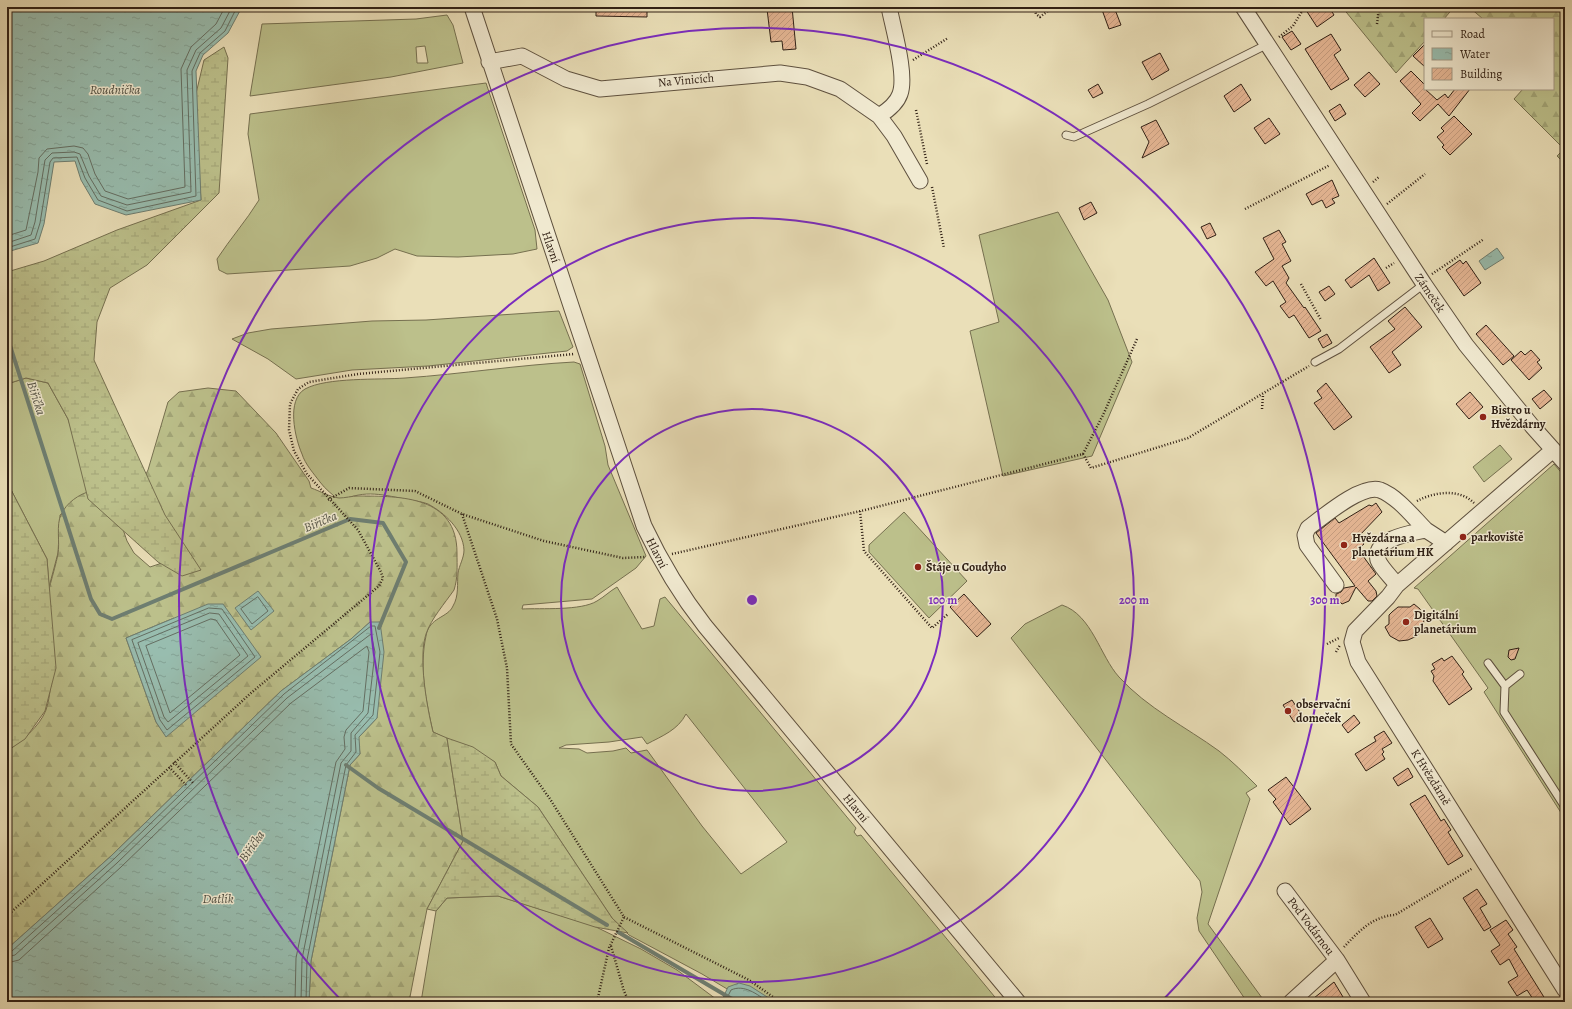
<svg xmlns="http://www.w3.org/2000/svg" width="1572" height="1009" viewBox="0 0 1572 1009" font-family="Alegreya,serif">
<defs>
<pattern id="forest-firs" width="22" height="20" patternUnits="userSpaceOnUse"><rect width="22" height="20" fill="#bcc08b"/><path d="M5 1l3.5 6h-7zM16 11l3.5 6h-7z" fill="#a2a577"/></pattern>
<pattern id="wetland-marsh" width="20" height="14" patternUnits="userSpaceOnUse"><rect width="20" height="14" fill="#bcc08b"/><path d="M1 5h8M5 5V1M11 12h8M15 12V8" fill="none" stroke="#a2a577"/></pattern>
<pattern id="water-ripples" width="26" height="14" patternUnits="userSpaceOnUse"><rect width="26" height="14" fill="#98bdaf"/><path d="M2 4q2-2 4 0t4 0M15 11q2-2 4 0t4 0" fill="none" stroke="#83a296"/></pattern>
<pattern id="building-hatch" width="6" height="6" patternUnits="userSpaceOnUse"><rect width="6" height="6" fill="#e6b795"/><path d="M-1 1l2-2M0 6l6-6M5 7l2-2" fill="none" stroke="#c69d80"/></pattern>
</defs>
<rect width="100%" height="100%" fill="#eadfb8"/>
<filter id="stains"><feTurbulence type="fractalNoise" baseFrequency=".005" numOctaves="4"/><feColorMatrix values="0 0 0 0 .2 0 0 0 0 .09 0 0 0 0 .02 0 0 0 .5 -.17"/></filter>
<radialGradient id="worn" r=".72"><stop offset=".6" stop-color="#630" stop-opacity="0"/><stop offset="1" stop-color="#630" stop-opacity=".3"/></radialGradient>
<path fill="#bcc08b" stroke="#767050" fill-rule="evenodd" d="M447,15L453,25L463,63L391,77L250,96L262,24L416,19ZM425,46L428,63H417L416,47Z
M486,83L535,230L537,249L513,254L458,257L417,256L395,249L377,258L350,266L227,274L219,270L217,259C230,239 246,221 259,200L248,134L250,114Z
M1058,212L1108,300L1132,362L1092,456L1003,476L970,331L999,322L979,235Z
M559,311L573,347L567,351L428,366L352,370L296,379L268,359L232,339L248,333L271,329L372,321L426,320Z
M574,362L580,364L605,446L608,465L646,556L636,568L592,599L523,605L522,609C541,608 581,611 597,601C604,597 610,591 617,587L642,629L654,626L660,599L665,597L856,828L854,832L857,836L861,835L999,1002H749L702,974L629,935L612,918L538,807L501,776L495,762L433,732C426,701 419,668 426,636C429,617 448,618 453,606C459,596 457,584 458,573C459,566 464,558 464,550C463,530 445,513 428,504C423,502 416,501 410,500C383,495 366,489 340,501C333,495 325,489 320,482C314,474 305,464 302,454C295,438 286,400 305,389C327,377 379,380 405,378C462,374 518,365 574,362ZM686,714L787,842L741,874L702,826L647,750L631,753L626,748L613,751L587,753L579,749L559,748L566,745L609,742L642,737L647,744C662,736 678,730 686,714Z
M26,378L48,383L68,419L91,491L60,515L58,553L49,587L47,559L7,482V384Z
M1500,445L1512,459L1484,482L1473,467Z
M1554,464L1565,477V819L1484,692L1488,688L1418,589L1414,588Z
M904,512L967,581L929,618L869,552V545Z
M1062,605C1092,615 1100,656 1119,677C1147,708 1186,727 1219,751C1232,761 1245,774 1257,786L1246,793L1250,799L1208,924L1265,1002H1247L1199,931L1197,918L1202,892L1200,881L1011,638L1025,624Z
M498,896L594,926L641,949L677,970L720,1002H421L436,911L447,898Z"/>
<path fill="url(#forest-firs)" stroke="#767050" fill-rule="evenodd" d="M1342,7H1454L1444,19H1425V41L1396,73Z
M1469,7H1565V164L1557,156L1564,149L1514,99L1523,89H1553V19H1483Z
M208,388L236,391L276,433L309,481L311,488C320,491 330,497 339,498C345,498 352,496 358,496C401,496 457,496 457,553C457,566 458,578 454,590C445,603 431,619 426,634C418,658 427,707 433,732L447,738L463,841L427,909L409,1002H309L311,961L350,765L360,754L358,738L377,718L370,622L351,639L281,691L111,856L7,949V751C21,742 40,726 46,710C57,676 44,647 46,613C46,593 54,574 58,554C60,543 56,524 61,515C66,503 79,494 91,491L115,506L127,541L134,553L150,567L159,564L163,560L140,486L148,470L168,402L179,392ZM174,618L166,736L156,722L126,638Z"/>
<path fill="url(#wetland-marsh)" stroke="#767050" d="M224,47L228,58L219,193L147,265L110,288L97,322L94,360L165,515L201,570L182,576L158,562L88,499L68,419L48,383L26,378L7,384V272L44,261L117,230L201,200L194,102L204,60Z
M7,482L47,559L56,668L45,711L25,739L7,751Z
M447,738L473,747L495,762L501,776L538,807L612,918L628,933L595,927L498,896L447,898L436,911L427,909L463,841Z"/>
<path fill="url(#water-ripples)" stroke="#6e7e71" d="M7,7H242L228,33L203,55L196,71L201,200L126,215L95,204L81,180L75,161L54,162L44,224L38,243L7,252Z
M1497,248L1504,258L1485,270L1479,261Z
M258,591L274,611L251,630L235,608Z
M208,604H223L261,657L166,737L156,722L126,638Z
M370,622H380L384,652L377,718L359,737L360,754L350,765L311,961L309,1002H7V949L111,856L281,691L351,639Z
M739,983L750,986L775,1002H721L728,987Z"/>
<g fill="none" stroke-linecap="round" stroke-linejoin="round">
<path stroke="#646e62" stroke-width="1" d="M7,236L26,230L38,172L39,158L47,149L74,146L83,148L88,154L95,174L105,191L128,199L185,187L181,69L191,47L216,24L225,7
M7,243L31,235L35,222L45,160L52,153L74,152L80,154L89,176L101,196L127,205L191,192L187,70L196,50L221,28L232,7
M7,248L35,239L40,223L50,162L53,158L77,157L85,178L98,200L127,211L196,196L192,71L200,53L225,31L237,7
M258,597L268,611L252,624L241,609Z
M209,608L222,609L255,657L167,730L160,720L132,640Z
M210,613L219,614L248,656L168,722L164,717L138,643Z
M211,619L216,620L240,655L170,713L146,646Z
M7,952L12,951L114,859L284,694L371,626H375L380,652L373,715L355,735L356,752L346,765L307,960L306,1002
M7,957L15,955L117,863L287,698L371,634L375,652L368,713L351,733V751L341,763L302,959L301,1002
M7,963L19,960L121,867L291,703L367,646L369,652L363,711L346,730L344,737L345,749L336,762L296,958L295,1002
M725,1002L731,990C744,984 757,994 768,1002"/>
<path stroke="#6e7e71" stroke-width="4" d="M7,336L91,599L100,614L112,619L350,519L383,523L406,562L379,628
M346,765L378,788L607,925
M618,932L737,1002"/>
</g>
<path fill="url(#building-hatch)" stroke="#302015" d="M596,7H647V17L596,16Z
M771,7H792L796,49L783,50L782,41L771,42L767,9Z
M1101,7H1114L1121,25L1109,29Z
M1304,7H1329L1334,15L1317,27Z
M1292,31L1301,44L1291,50L1282,37Z
M1331,34L1341,50L1334,55L1349,79L1331,90L1305,49Z
M1425,44V67L1413,56Z
M1160,53L1169,70L1152,80L1142,62Z
M1411,71L1425,85V89L1437,100L1445,94L1448,98L1455,89H1470L1449,116L1438,104L1420,121L1412,113L1421,104L1400,81Z
M1369,72L1380,84L1365,97L1354,85Z
M1098,84L1103,93L1093,98L1088,90Z
M1241,84L1251,100L1234,112L1224,96Z
M1340,104L1346,114L1335,121L1329,111Z
M1454,116L1472,134L1450,155L1442,147L1444,145L1437,137L1444,131L1441,128Z
M1269,118L1280,134L1265,144L1254,128Z
M1156,120L1169,144L1142,158L1149,142L1141,127Z
M1332,180L1339,196L1332,199L1335,203L1326,208L1322,200L1312,205L1306,194Z
M1091,202L1097,213L1084,220L1079,208Z
M1210,223L1216,235L1207,239L1201,227Z
M1279,230L1286,242L1282,244L1291,261L1282,266L1289,278L1286,283L1304,308L1305,307L1321,331L1309,338L1294,315L1289,318L1280,306L1286,302L1273,281L1266,286L1255,272L1274,259L1263,238Z
M1374,258L1390,283L1378,291L1369,275L1351,288L1345,280Z
M1460,260L1463,264L1466,261L1481,283L1464,296L1446,270Z
M1329,286L1335,294L1325,301L1319,292Z
M1405,307L1422,327L1392,352L1401,365L1389,373L1370,347L1395,329L1388,321Z
M1486,325L1514,356L1503,365L1476,334Z
M1327,334L1332,343L1323,348L1318,339Z
M1531,350L1540,360L1537,362L1542,368L1529,380L1511,360L1521,351L1525,355Z
M1326,383L1352,417L1334,430L1314,403L1322,398L1317,391Z
M1544,390L1552,399L1540,409L1532,399Z
M1470,392L1483,407L1469,419L1456,404Z
M1376,503L1382,512L1358,537L1364,544L1358,549L1376,574L1368,581L1376,591L1377,596L1372,601H1368L1356,587L1349,601L1342,604L1336,598V594L1341,592L1344,588L1355,586L1316,533L1335,518L1339,523L1369,505L1372,506Z
M964,594L991,624L977,637L950,607Z
M1414,604L1420,609L1424,619L1423,628L1417,636L1408,640L1399,641L1390,636L1385,627L1389,624V615L1392,612L1398,607H1410Z
M1519,648L1515,659L1511,660L1508,657L1509,650Z
M1452,656L1464,672L1462,674L1472,689L1449,705L1433,681L1434,676L1431,671L1435,669L1432,664L1442,658L1444,661Z
M1292,700L1303,717L1294,722L1283,705Z
M1354,715L1360,723L1348,733L1342,725Z
M1384,731L1392,743L1382,749L1384,752L1382,754L1385,759L1366,771L1355,754L1376,741L1374,737Z
M1408,768L1413,777L1398,786L1393,778Z
M1286,777L1311,809L1290,825L1273,802L1276,799L1268,790Z
M1425,795L1441,821L1444,819L1451,830L1448,832L1463,856L1448,865L1410,804Z
M1477,889L1487,904L1480,908L1491,927L1484,931L1463,898Z
M1430,918L1443,939L1428,948L1415,927Z
M1506,920L1513,930L1508,934L1517,947L1514,949L1547,1002H1535L1527,990L1517,996L1508,982L1518,976L1509,959L1500,965L1491,951L1500,945L1490,930Z
M1334,982L1346,1002H1309Z"/>
<g fill="none" stroke-linecap="round" stroke-linejoin="round">
<g stroke="#5e503e" stroke-width="9">
<path id="service" d="M1066,135L1074,137L1148,104L1268,44
M1315,362L1339,349L1424,284
M1488,663L1505,686L1504,712L1565,807
M1505,686L1520,674"/>
</g>
<g stroke="#5e503e" stroke-width="17">
<path id="minor" d="M472,7L644,526C661,562 680,594 705,626L1018,1002
M1243,7L1424,284L1466,345L1532,426L1565,463
M489,62L522,56L566,79L600,89L780,73L807,77L840,89L879,116L894,136L920,181
M879,116C887,111 897,103 900,94C907,75 893,28 889,7
M1553,450L1397,585L1388,597L1355,631L1352,642L1358,662L1565,990
M1336,585L1307,545L1305,535L1308,528C1323,517 1361,484 1380,490C1398,497 1413,517 1426,530
M1397,585C1392,578 1381,568 1378,560C1373,538 1412,533 1426,530L1446,543
M1285,891L1337,960
M1291,1002L1337,960L1363,1002"/>
</g>
<path stroke="#302015" stroke-width="2.5" stroke-dasharray="1 2" stroke-linecap="butt" d="M1034,7L1036,14L1040,17L1053,7
M1377,24L1379,7
M1279,37L1293,26L1304,8
M913,60L948,38
M916,110L927,164
M1373,182L1379,177
M932,187L944,248
M1387,204L1425,174
M1245,209L1330,165
M1386,268L1394,263
M1432,274L1484,239
M1301,284L1321,320
M1262,409L1263,395
M1083,454L1104,413L1137,339
M328,500L349,488L415,491L462,514L544,541L623,558L645,557
M1417,501C1434,492 1459,488 1474,503
M860,511L864,551L932,628L948,614
M462,514L497,619L507,668L511,744L550,799L624,917L609,948L597,1002
M672,554L865,510L1083,454L1091,468L1188,438L1309,366
M1327,644L1339,638
M1336,652L1340,645
M174,762L194,784
M169,767L186,785
M7,916L251,693L379,586L383,578L381,572L358,530L307,474L294,451L289,430L290,404L298,389L309,382L358,374L574,354
M624,917L749,980L780,1002
M611,946L624,991L629,1002
M1344,947C1358,932 1373,916 1395,915L1473,868"/>
<use href="#service" stroke="#f1ead1" stroke-width="7"/>
<use href="#minor" stroke="#f1ead1" stroke-width="15"/>
</g>
<g fill="none" stroke="#7b2cbf" stroke-width="2">
<circle cx="752" cy="600" r="191"/>
<circle cx="752" cy="600" r="382"/>
<path d="M343 1002A573 573 0 1 1 1161 1002"/>
</g>
<g fill="#8f2418" stroke="#f1ead1" stroke-width="1.5">
<circle cx="1483" cy="417" r="4"/>
<circle cx="1463" cy="537" r="4"/>
<circle cx="1344" cy="545" r="4"/>
<circle cx="918" cy="567" r="4"/>
<circle cx="1406" cy="622" r="4"/>
<circle cx="1288" cy="711" r="4"/>
</g>
<g text-anchor="middle" stroke-width="3" stroke-linejoin="round" paint-order="stroke">
<g font-size="12" fill="#302015" stroke="#f1ead1">
<text transform="translate(686 80) rotate(-5)" y="4">Na Vinicích</text>
<text transform="translate(551 247) rotate(71)" y="4">Hlavní</text>
<text transform="translate(1430 293) rotate(56)" y="4">Zámeček</text>
<text transform="translate(657 553) rotate(63)" y="4">Hlavní</text>
<text transform="translate(1431 777) rotate(58)" y="4">K Hvězdárně</text>
<text transform="translate(856 808) rotate(50)" y="4">Hlavní</text>
<text transform="translate(1311 926) rotate(53)" y="4">Pod Vodárnou</text>
</g>
<g font-size="12" font-weight="bold" fill="#302015" stroke="#f1ead1" text-anchor="start">
<text x="1491" y="414">Bistro u<tspan x="1491" dy="14">Hvězdárny</tspan></text>
<text x="1471" y="541">parkoviště</text>
<text x="1352" y="542">Hvězdárna a<tspan x="1352" dy="14">planetárium HK</tspan></text>
<text x="926" y="571">Štáje u Coudyho</text>
<text x="1414" y="619">Digitální<tspan x="1414" dy="14">planetárium</tspan></text>
<text x="1296" y="708">observační<tspan x="1296" dy="14">domeček</tspan></text>
</g>
<g font-size="13" font-style="italic" fill="#4f4f43" stroke="#f1ead1">
<text x="115" y="94">Roudnička</text>
<text transform="translate(37 398) rotate(72)" y="5">Biřička</text>
<text transform="translate(320 521) rotate(-23)" y="5">Biřička</text>
<text transform="translate(251 846) rotate(-55)" y="5">Biřička</text>
<text x="218" y="903">Datlík</text>
</g>
</g>
<circle cx="752" cy="600" r="6" fill="#7b2cbf" stroke="#f1ead1" stroke-width="2"/>
<g font-size="12" text-anchor="middle" font-weight="bold" fill="#7b2cbf" stroke="#f1ead1" stroke-width="3" stroke-linejoin="round" paint-order="stroke">
<text x="943" y="604">100 m</text>
<text x="1134" y="604">200 m</text>
<text x="1325" y="604">300 m</text>
</g>
<rect width="1572" height="1009" fill="none" stroke="#eadfb8" stroke-width="24"/>
<rect x="8" y="8" width="1556" height="993" fill="none" stroke="#302015" stroke-width="2"/>
<rect x="12" y="12" width="1548" height="985" fill="none" stroke="#302015"/>
<rect x="1424" y="18" width="130" height="72" fill="#f1ead1" stroke="#a49986"/>
<rect x="1432" y="31" width="20" height="6" fill="#f1ead1" stroke="#a49986"/>
<text x="1460" y="38" font-size="12" fill="#302015">Road</text>
<rect x="1432" y="48" width="20" height="12" fill="url(#water-ripples)" stroke="#a49986"/>
<text x="1460" y="58" font-size="12" fill="#302015">Water</text>
<rect x="1432" y="68" width="20" height="12" fill="url(#building-hatch)" stroke="#a49986"/>
<text x="1460" y="78" font-size="12" fill="#302015">Building</text>
<rect width="100%" height="100%" filter="url(#stains)"/>
<rect width="100%" height="100%" fill="url(#worn)"/>
</svg>
